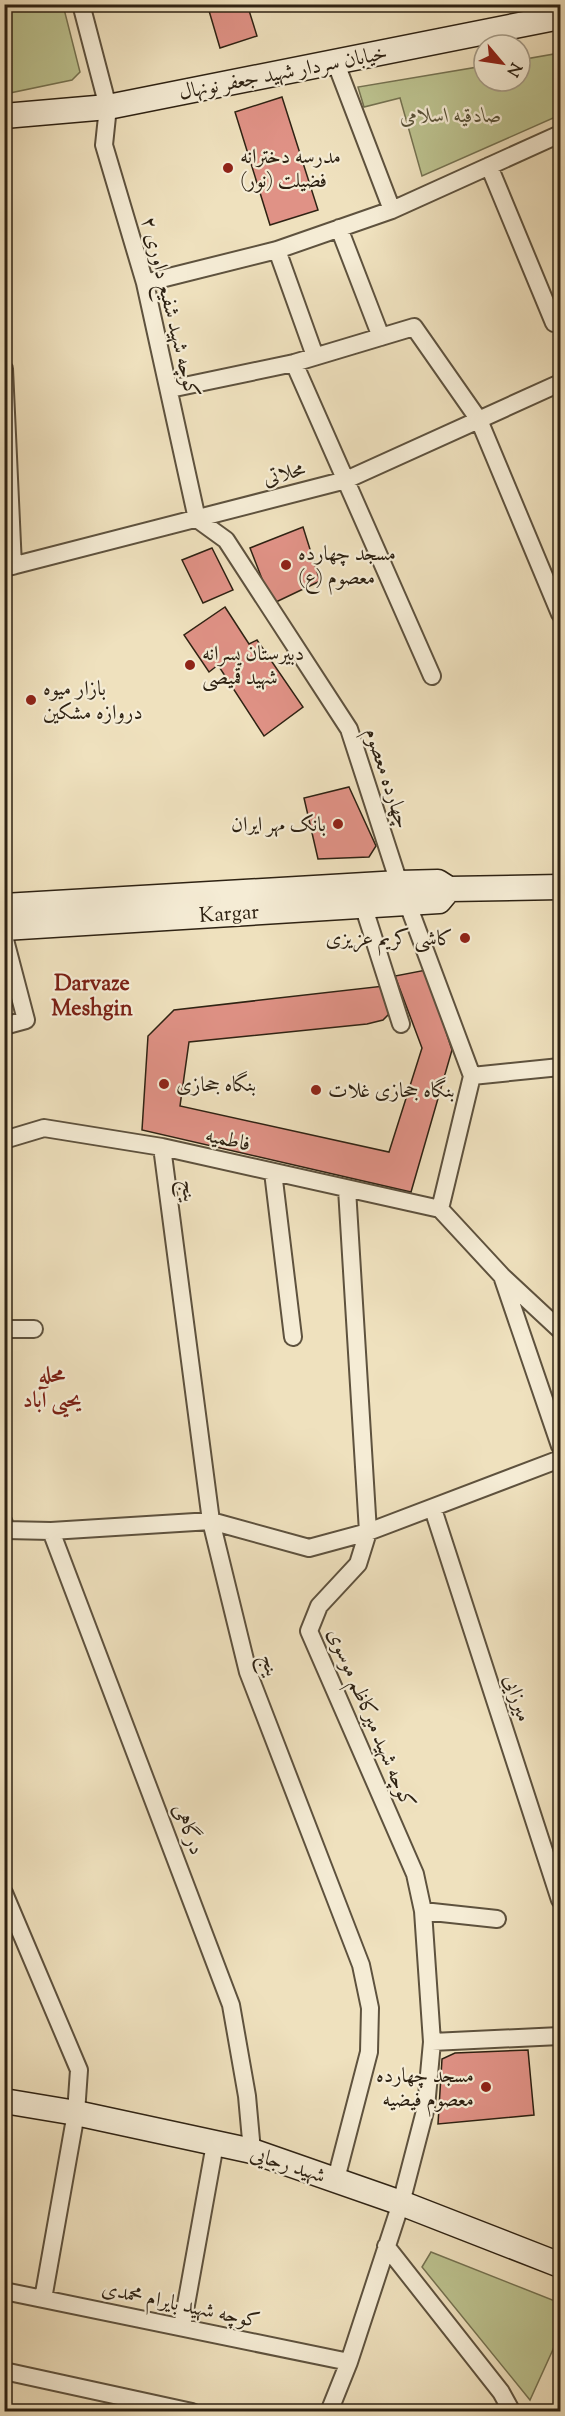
<svg xmlns="http://www.w3.org/2000/svg" width="565" height="2416" viewBox="0 0 565 2416" font-family="'Sorts Mill Goudy',Amiri,serif">
<rect width="100%" height="100%" fill="#efe1be"/>
<filter id="stains"><feTurbulence type="fractalNoise" baseFrequency=".00333" numOctaves="4"/><feColorMatrix values="0 0 0 0 .2 0 0 0 0 .09 0 0 0 0 .02 0 0 0 .5 -.17"/></filter>
<radialGradient id="worn" r=".72"><stop offset=".6" stop-color="#630" stop-opacity="0"/><stop offset="1" stop-color="#630" stop-opacity=".3"/></radialGradient>
<path fill="#bcc28f" stroke="#757251" stroke-width="1.5" d="M5,4L63,5L80,72L72,80L5,94Z
M560,53V115L422,176L400,98L364,107L358,87L484,66V81H520V60Z
M431,2252L560,2303V2334L530,2400L422,2267Z"/>
<path fill="#e09286" stroke="#2e2213" stroke-width="1.5" d="M207,4H247L257,36L220,48Z
M282,97L318,210L270,225L235,112Z
M303,527L320,581L276,602L264,584L250,548Z
M212,548L233,590L203,603L182,560Z
M225,607L249,644L257,640L303,707L264,736L218,665L209,672L184,635Z
M349,787L376,846L369,857L318,859L304,798Z
M426,970L452,1050L411,1192L142,1130L148,1036L174,1010L384,986L389,1014L383,1020L367,1024L189,1042L180,1106L389,1152L422,1048L395,976Z
M528,2050L534,2115L438,2124L442,2059L455,2053Z"/>
<g fill="none" stroke-linecap="round" stroke-linejoin="round">
<g stroke="#5e523e" stroke-width="20">
<path id="street" d="M81,4L108,107L104,145L145,283L197,519L226,540L349,729L399,883
M335,61L392,210
M489,166L554,323
M339,228L381,337
M277,250L315,356
M145,283L277,250L392,210L560,134
M294,363L432,676
M4,369L13,566
M170,389L294,363L414,327L479,420L560,614
M4,568L346,480L560,383
M407,902L472,1076
M363,905L401,1024
M4,936L26,1020L4,1026
M472,1076L440,1209L502,1276L560,1330
M472,1076L560,1067
M4,1140L44,1128L162,1147L440,1209
M162,1147L211,1521L248,1672L361,1965L370,2008L369,2052L336,2179
M273,1172L293,1337
M503,1279L560,1446
M4,1329H34
M433,1509L560,1900
M4,1523L6,1530L51,1531L211,1521L309,1548L368,1532L560,1459
M51,1531L231,2005L247,2096L252,2151
M4,1893L79,2070L76,2113L43,2299
M423,1911L497,1919
M432,2042L560,2036
M386,2246L501,2392L512,2412
M4,2291L349,2362
M182,2327L215,2144
M4,2371L192,2412
M329,2412L349,2362L401,2203L426,2107L432,2042L423,1911L415,1874L309,1631L319,1606L358,1564L368,1532L347,1189"/>
</g>
<g stroke="#2e2213" stroke-width="27">
<path id="secondary" d="M4,116L108,107L560,17
M4,906L399,883L438,882L449,889L560,887
M4,928L439,901L449,889
M4,2101L76,2113L252,2151L401,2203L560,2265"/>
</g>
<use href="#street" stroke="#f5ecd5" stroke-width="16"/>
<use href="#secondary" stroke="#f5ecd5" stroke-width="24"/>
</g>
<g fill="#8f2418" stroke="#f5ecd5" stroke-width="2">
<circle cx="228" cy="168" r="6"/>
<circle cx="286" cy="565" r="6"/>
<circle cx="190" cy="665" r="6"/>
<circle cx="31" cy="700" r="6"/>
<circle cx="338" cy="824" r="6"/>
<circle cx="465" cy="938" r="6"/>
<circle cx="164" cy="1084" r="6"/>
<circle cx="316" cy="1090" r="6"/>
<circle cx="486" cy="2087" r="6"/>
</g>
<g text-anchor="middle" stroke-width="4.5" stroke-linejoin="round" paint-order="stroke">
<g font-size="21" fill="#2e2213" stroke="#f5ecd5">
<text transform="translate(283 72) rotate(-11)" y="7">خیابان سردار شهید جعفر نونهال</text>
<text transform="translate(171 307) rotate(76)" y="7">کوچه شهید شفیع داوری ۲</text>
<text transform="translate(284 473) rotate(-14)" y="7">محلاتی</text>
<text transform="translate(388 778) rotate(72)" y="7">چهارده معصوم</text>
<text transform="translate(229 913) rotate(-4)" y="7">Kargar</text>
<text transform="translate(228 1139) rotate(13)" y="7">فاطمیه</text>
<text transform="translate(190 1191) rotate(83)" y="7">ینج</text>
<text transform="translate(271 1665) rotate(72)" y="7">ینج</text>
<text transform="translate(518 1698) rotate(72)" y="7">میرزایی</text>
<text transform="translate(372 1718) rotate(67)" y="7">کوچه شهید میرکاظم موسوی</text>
<text transform="translate(189 1829) rotate(69)" y="7">درگاهی</text>
<text transform="translate(288 2164) rotate(18)" y="7">شهید رجایی</text>
<text transform="translate(181 2304) rotate(12)" y="7">کوچه شهید بایرام محمدی</text>
</g>
<g font-size="21" font-style="italic" fill="#595238" stroke="#f5ecd5">
<text x="451" y="122">صادقیه اسلامی</text>
</g>
<g font-size="21" fill="#2e2213" stroke="#f5ecd5" text-anchor="start">
<text x="240" y="163">مدرسه دخترانه<tspan x="240" dy="24">فضیلت (نور)</tspan></text>
<text x="298" y="560">مسجد چهارده<tspan x="298" dy="24">معصوم (ع)</tspan></text>
<text x="202" y="660">دبیرستان پسرانه<tspan x="202" dy="24">شهید قمیصی</tspan></text>
<text x="43" y="695">بازار میوه<tspan x="43" dy="24">دروازه مشکین</tspan></text>
<text x="326" y="831" text-anchor="end">بانک مهر ایران</text>
<text x="453" y="945" text-anchor="end">کاشی کریم عزیزی</text>
<text x="176" y="1091">بنگاه جحازی</text>
<text x="328" y="1097">بنگاه جحازی غلات</text>
<text x="474" y="2082" text-anchor="end">مسجد چهارده<tspan x="474" dy="24">معصوم فیضیه</tspan></text>
</g>
<g font-size="22" font-weight="bold" fill="#7a1f14" stroke="#f5ecd5">
<text x="92" y="990">Darvaze<tspan x="92" dy="25">Meshgin</tspan></text>
<text x="52" y="1382">محله<tspan x="52" dy="25">یحیی آباد</tspan></text>
</g>
</g>
<rect width="565" height="2416" fill="none" stroke="#efe1be" stroke-width="24"/>
<rect x="6" y="6" width="553" height="2404" fill="none" stroke="#2e2213" stroke-width="3"/>
<rect x="12" y="12" width="541" height="2392" fill="none" stroke="#2e2213" stroke-width="1.5"/>
<g transform="translate(502 63) rotate(119)"><circle r="28" fill="#f5ecd5" stroke="#a59b87" stroke-width="1.5"/>
<path d="M0-4.5L10 22L0 15L-10 22Z" fill="#8f2418"/>
<text y="-9" font-size="16" font-weight="bold" text-anchor="middle" fill="#2e2213">N</text>
</g>
<rect width="100%" height="100%" filter="url(#stains)"/>
<rect width="100%" height="100%" fill="url(#worn)"/>
</svg>
